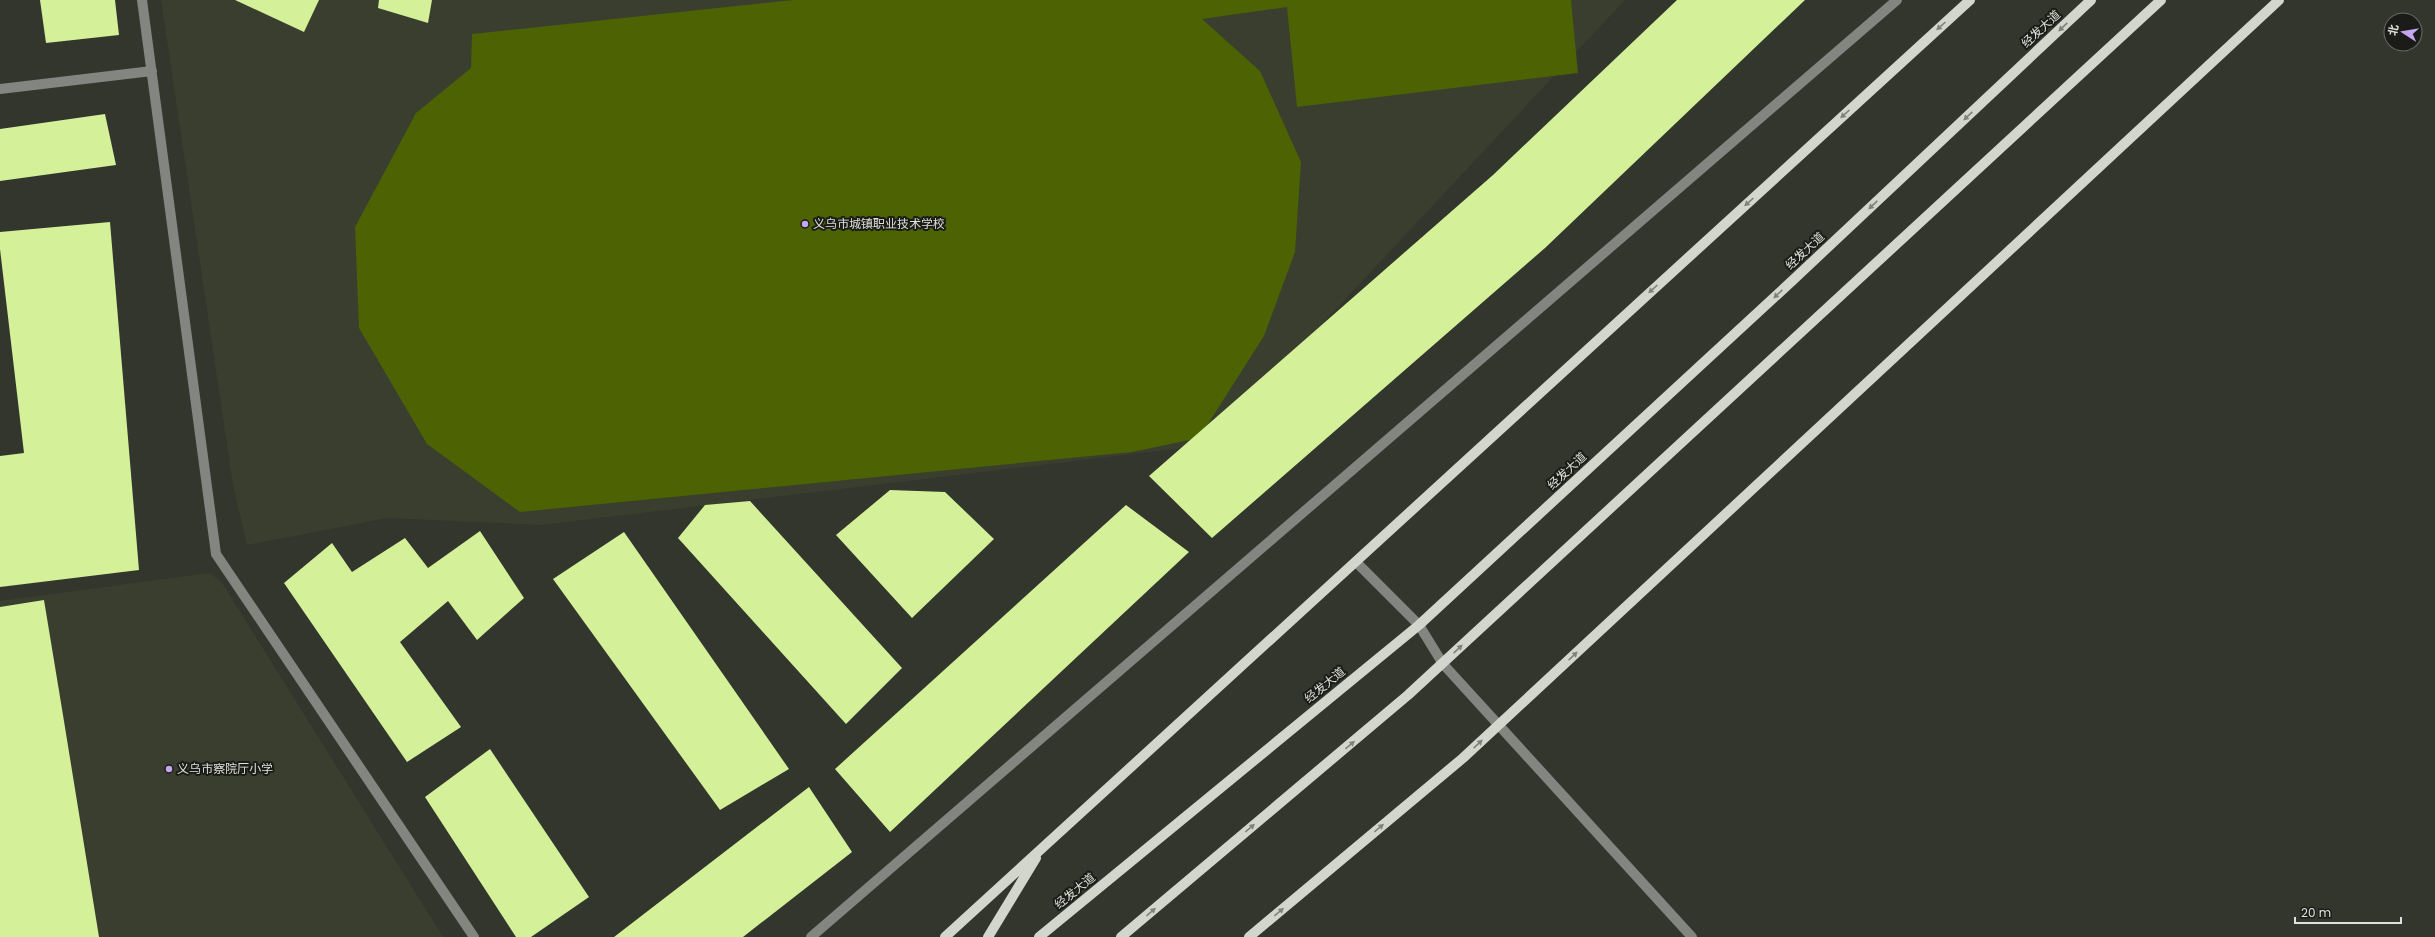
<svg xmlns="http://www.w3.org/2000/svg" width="2435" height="937" viewBox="0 0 2435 937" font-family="Poppins,'Noto Sans SC',sans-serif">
<rect width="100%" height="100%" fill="#32362d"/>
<path fill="#393e2f" d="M161,0H1625L1209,445L541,525L387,518L247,545L233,485Z
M209,573L221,581L443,937H0V601Z"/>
<path fill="#4d6202" d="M793,0H1571L1578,73L1297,107L1287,7L1202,19L1260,71L1301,162L1295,252L1264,336L1199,438L1132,452L520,512L427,444L359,328L355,227L416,113L471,68L472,34Z"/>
<path fill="#d4f099" d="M40,0H115L119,35L46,43Z
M235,0H319L304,32Z
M379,0H432L428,23L378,8Z
M1677,0H1805L1545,248L1212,538L1149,476L1493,175Z
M105,114L116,165L0,181V129Z
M110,222L139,570L0,587V456L24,453L0,249V232Z
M890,490L945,492L994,539L912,618L836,535Z
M750,501L902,668L846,724L678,538L705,505Z
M1126,505L1189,552L890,832L835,769Z
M480,531L524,598L477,640L448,601L400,642L461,727L407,762L284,583L332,543L352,572L405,538L428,568Z
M624,532L789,769L720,810L553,579Z
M44,600L63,715L99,937H0V607Z
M490,749L589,897L531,937H516L425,797Z
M809,787L852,852L743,937H614Z"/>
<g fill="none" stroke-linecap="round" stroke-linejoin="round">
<path stroke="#838580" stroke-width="10" d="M142,0L216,554L474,937
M0,89L152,71
M1356,562L1419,625L1443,664L1692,937
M811,937L1897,0"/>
<path stroke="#d3d6cc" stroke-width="10" d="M945,937L1970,0
M988,937L1036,858
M1039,937L1419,625L1793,280L2091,0
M1121,937L1408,695L2161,0
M1249,937L1463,758L2279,0"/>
</g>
<defs><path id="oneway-solid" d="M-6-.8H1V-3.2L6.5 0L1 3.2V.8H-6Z"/></defs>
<g fill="#80827b">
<use href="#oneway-solid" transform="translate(1941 26) rotate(138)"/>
<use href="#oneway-solid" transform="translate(2063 27) rotate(137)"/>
<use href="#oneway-solid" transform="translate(1845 114) rotate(138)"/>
<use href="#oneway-solid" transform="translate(1968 116) rotate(137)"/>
<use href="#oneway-solid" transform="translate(1749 202) rotate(138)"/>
<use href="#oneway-solid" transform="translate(1873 205) rotate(137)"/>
<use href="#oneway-solid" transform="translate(1653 289) rotate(138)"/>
<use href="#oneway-solid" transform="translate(1778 294) rotate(137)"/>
<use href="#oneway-solid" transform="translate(1458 649) rotate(-43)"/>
<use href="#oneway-solid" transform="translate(1573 656) rotate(-43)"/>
<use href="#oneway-solid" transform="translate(1478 744) rotate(-43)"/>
<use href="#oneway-solid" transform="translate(1350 745) rotate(-40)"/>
<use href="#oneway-solid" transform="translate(1250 828) rotate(-40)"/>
<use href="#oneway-solid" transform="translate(1379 828) rotate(-40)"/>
<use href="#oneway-solid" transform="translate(1151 912) rotate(-40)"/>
<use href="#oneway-solid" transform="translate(1279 912) rotate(-40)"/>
</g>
<g fill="#c5a6f0" stroke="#1b1c18" stroke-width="1.5">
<circle cx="805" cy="224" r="4"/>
<circle cx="169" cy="769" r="4"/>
</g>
<g text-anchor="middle" stroke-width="4" stroke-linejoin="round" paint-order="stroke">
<g font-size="12" fill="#dfe1db" stroke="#1b1c18">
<text transform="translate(2041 29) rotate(-43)" y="4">经发大道</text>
<text transform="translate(1805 251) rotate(-43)" y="4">经发大道</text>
<text transform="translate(1567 471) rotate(-43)" y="4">经发大道</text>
<text transform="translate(1325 685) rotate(-39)" y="4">经发大道</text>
<text transform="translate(1075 891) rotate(-39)" y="4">经发大道</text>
</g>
<g font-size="12" fill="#dfe1db" stroke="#1b1c18" text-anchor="start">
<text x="813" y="228">义乌市城镇职业技术学校</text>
<text x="177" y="773">义乌市察院厅小学</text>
</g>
</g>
<g transform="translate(2403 32) rotate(282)"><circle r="19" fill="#1b1c18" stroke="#696b66"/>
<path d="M0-3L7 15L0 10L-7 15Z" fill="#c5a6f0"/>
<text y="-6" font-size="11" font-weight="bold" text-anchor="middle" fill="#dfe1db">北</text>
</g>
<path d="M2295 917v6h106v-6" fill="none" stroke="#dfe1db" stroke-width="2"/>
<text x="2301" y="917" font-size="12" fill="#dfe1db" stroke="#1b1c18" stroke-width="3" paint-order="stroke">20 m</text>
</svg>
